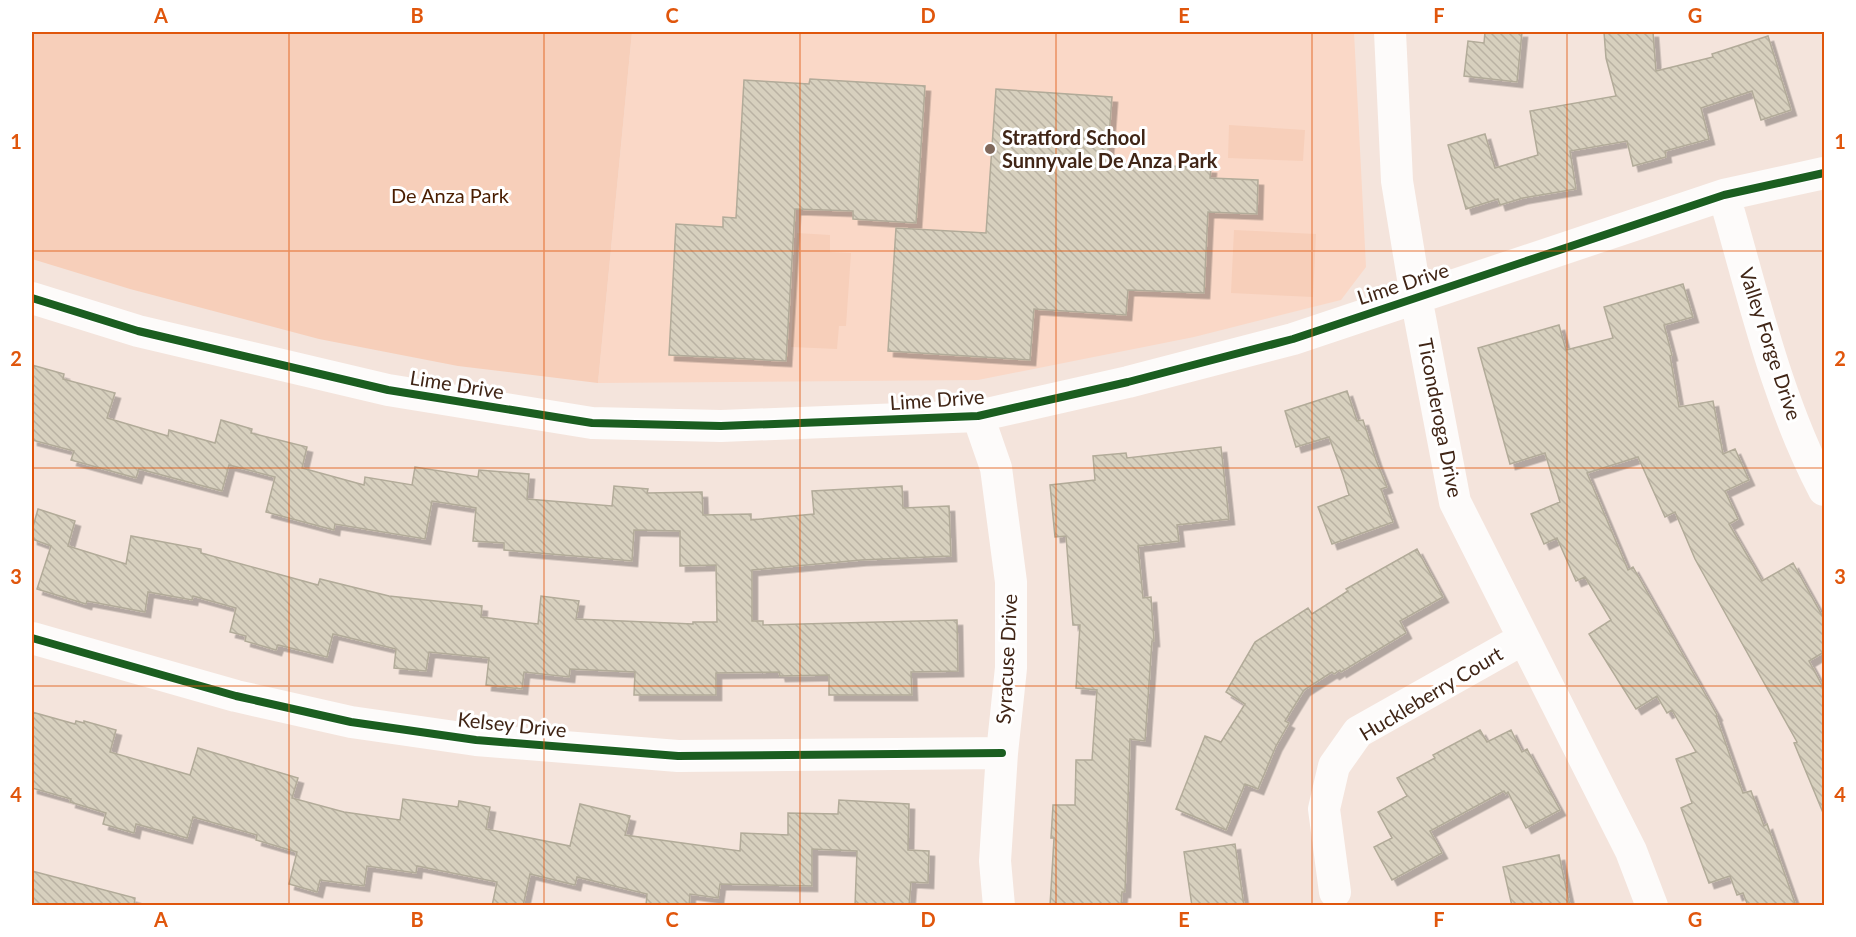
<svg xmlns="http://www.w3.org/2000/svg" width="1856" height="937" viewBox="0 0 1856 937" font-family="Lato,sans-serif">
<defs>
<pattern id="building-back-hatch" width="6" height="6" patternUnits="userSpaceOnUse" patternTransform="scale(1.5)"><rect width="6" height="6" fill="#d7d0be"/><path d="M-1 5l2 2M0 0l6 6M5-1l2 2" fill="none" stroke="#bab2a3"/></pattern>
<filter id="shadow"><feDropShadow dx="5.5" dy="5.5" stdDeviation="0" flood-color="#0004"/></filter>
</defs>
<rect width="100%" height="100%" fill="#f4e4dc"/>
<path fill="#fad8c7" d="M632,32H1354L1366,267L1341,300L1194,337L978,380L598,383Z"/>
<path fill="#f7cfba" d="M32,32H632L598,383L458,366L319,339L130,289L32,259Z
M1229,125L1305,130L1303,161L1228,158Z
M1234,230L1316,234L1313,297L1231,293Z
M797,233L830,235V252L851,253L846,326H839L837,349L791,347Z"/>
<path fill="url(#building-back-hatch)" stroke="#b2ab99" stroke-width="1.5" filter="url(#shadow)" d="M1485,32H1522L1517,82L1464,76L1468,41L1484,43Z
M1604,32H1653L1656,71L1713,57L1712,54L1768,36L1791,110L1761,120L1752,91L1701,108L1709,139L1665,151L1666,157L1633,166L1627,141L1570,151L1576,189L1523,198L1500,205L1498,199L1466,209L1448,145L1485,134L1495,168L1538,155L1530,111L1616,96L1606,58Z
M810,79L925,86L916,223L853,219V211L795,209L786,361L669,355L676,224L723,227V217L736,218L744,80L809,84Z
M996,89L1112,97L1107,163L1211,168L1210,178L1258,180L1257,214L1208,212L1204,293L1128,290L1126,315L1034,309L1030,360L888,351L896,228L986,233Z
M1683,284L1693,317L1664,325L1672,355L1670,356L1679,407L1713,401L1723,454L1735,449L1749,480L1725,491L1738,519L1729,524L1762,581L1793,563L1824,619V652L1809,661L1824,689V815L1794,743L1797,742L1695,559L1675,512L1665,517L1638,457L1587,473L1628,570L1633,567L1717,715L1716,716L1743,793L1751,791L1764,826L1767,824L1796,906H1748L1743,893L1737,895L1730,876L1709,883L1681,808L1692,803L1676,759L1696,752L1672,710L1667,713L1657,696L1636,709L1589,634L1611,620L1585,577L1576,581L1557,538L1544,544L1531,514L1560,502L1545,453L1510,464L1478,348L1559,325L1566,350L1613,338L1604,307Z
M32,365L64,374L63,379L115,393L107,418L168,436L169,430L215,443L221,420L252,429L251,433L307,447L302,468L364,485L365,477L412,485L415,467L478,477L479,470L529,474L527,499L612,506L614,486L648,489L647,493L702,492L703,515L751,514V520L814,514L812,491L902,486L903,508L949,506L951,556L861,560L752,570V621H763V625L957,620L958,671L911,672L912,695H829V675L780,676L779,672L716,673V695H634L635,672L570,669L569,677L524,672L522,689L486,685L489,658L429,652L426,671L394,668L396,649L333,634L327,657L278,645L276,650L245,641L246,636L230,632L236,608L193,596L192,600L148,592L145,612L87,601L86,604L37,589L51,546L32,539V530L38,509L75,521L68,546L126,564L131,536L201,549V553L318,585L320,579L389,596L482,606L481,617L538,624L541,596L579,601L576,619L693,624V622H717L716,565L680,566V531L634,530L632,561L504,550V543L473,541L476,508L432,501L425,539L335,524L334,530L266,512L275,477L229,465L222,491L139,469L136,478L71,460L74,451L32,440Z
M1347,391L1357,421L1363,420L1376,460L1387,487L1381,489L1393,522L1332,544L1318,507L1349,495L1343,475L1329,437L1296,447L1285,411Z
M1221,447L1229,519L1177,525L1179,541L1138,546L1143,598L1151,597L1154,641H1152L1145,741L1130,739L1125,892H1122L1121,906H1050L1054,838H1051L1053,805H1075L1076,760H1092L1097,690L1076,688L1080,625H1073L1066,536L1055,537L1050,485L1095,480L1093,456L1126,453L1127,458Z
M1417,549L1443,597L1400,621L1406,633L1341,672L1340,670L1334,674L1332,672L1304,690L1285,721L1289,723L1276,746L1258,789L1245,784L1226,830L1176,809L1205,736L1221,742L1245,704L1226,692L1255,642L1308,608L1312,614L1348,591L1346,589Z
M32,712L75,724L76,721L84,723V721L116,730L110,752L190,775L198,748L298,778L292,798L344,812L400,820L403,799L458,807L459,801L490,807L486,829L570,846L580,804L630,816L625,835L740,851L741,833L788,835V813L838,814L839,800L909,804L908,850L929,851L928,883L911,882L909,906H855L857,851L812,849V886L720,884L718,898L690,894L689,906H646L647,894L577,877L575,885L530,874L523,906H492L497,882L417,866L416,873L367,866L364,886L320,880L317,892L289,884L297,852L256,840L257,835L193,817L187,838L136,824L134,833L103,824L106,813L70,802L71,799L32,788Z
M1480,730L1487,742L1511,730L1522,752L1527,749L1560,810L1526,828L1508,792L1506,794L1504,791L1430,831L1442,853L1392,880L1374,847L1392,838L1378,812L1407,796L1397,778L1435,758L1433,755Z
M1235,844L1244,906H1192L1184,852Z
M1559,855L1570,906H1512L1503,867Z
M32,871L135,898L134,906H32Z"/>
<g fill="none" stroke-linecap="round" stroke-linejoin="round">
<path stroke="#fdfbfa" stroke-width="32" d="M1390,32L1397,181L1416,297L1455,502L1631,851L1652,906
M1724,195C1753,294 1776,399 1824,490
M32,298L138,331L388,390L592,423L721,426L978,416L1128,382L1293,339L1724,195L1824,173
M978,416L996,468L1011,582V668L1002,753L995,861L999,906
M32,638L236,696L351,722L476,740L678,756L1002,753
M1335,892L1324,809L1334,766L1358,732L1523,639"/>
<g stroke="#fff" stroke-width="11">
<path id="cycleway" d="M32,298L138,331L388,390L592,423L721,426L978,416L1128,382L1293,339L1724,195L1824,173
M32,638L236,696L351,722L476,740L678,756L1002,753"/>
</g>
<use href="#cycleway" stroke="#1b5e20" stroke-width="8"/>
</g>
<path fill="none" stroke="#e0560c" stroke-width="1.5" stroke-opacity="0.55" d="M289,32V906M544,32V906M800,32V906M1056,32V906M1312,32V906M1567,32V906M32,251H1824M32,468H1824M32,686H1824"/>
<circle fill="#7f685b" stroke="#fff" stroke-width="2" cx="990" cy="149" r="6"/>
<g text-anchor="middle" stroke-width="6" stroke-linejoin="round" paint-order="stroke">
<g font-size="20" font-weight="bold" fill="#402516" stroke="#fff" text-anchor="start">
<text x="1002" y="145">Stratford School<tspan x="1002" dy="23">Sunnyvale De Anza Park</tspan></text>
</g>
<g font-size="20" fill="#491d00" stroke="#fff">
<text x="450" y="203">De Anza Park</text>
</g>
<g font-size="20" fill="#402516" stroke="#fff">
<text transform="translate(1403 284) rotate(-18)" y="7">Lime Drive</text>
<text transform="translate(1770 344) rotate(72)" y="7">Valley Forge Drive</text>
<text transform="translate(457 385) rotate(9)" y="7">Lime Drive</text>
<text transform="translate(937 400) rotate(-4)" y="7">Lime Drive</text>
<text transform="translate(1440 418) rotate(79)" y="7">Ticonderoga Drive</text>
<text transform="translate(1007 659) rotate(-87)" y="7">Syracuse Drive</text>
<text transform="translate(1431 694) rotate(-31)" y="7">Huckleberry Court</text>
<text transform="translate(512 725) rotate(6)" y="7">Kelsey Drive</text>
</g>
</g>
<rect width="1856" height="937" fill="none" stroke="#ffffff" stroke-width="66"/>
<rect x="33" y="33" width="1790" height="871" fill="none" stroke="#e0560c" stroke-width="2"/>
<g font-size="20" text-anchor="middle" font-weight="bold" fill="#e0560c">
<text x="161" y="23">A</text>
<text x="417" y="23">B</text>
<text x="672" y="23">C</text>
<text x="928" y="23">D</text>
<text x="1184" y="23">E</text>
<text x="1439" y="23">F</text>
<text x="1695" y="23">G</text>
<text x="16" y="149">1</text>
<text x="1840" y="149">1</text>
<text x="16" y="366">2</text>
<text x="1840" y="366">2</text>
<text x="16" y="584">3</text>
<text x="1840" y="584">3</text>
<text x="16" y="802">4</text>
<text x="1840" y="802">4</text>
<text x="161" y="927">A</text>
<text x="417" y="927">B</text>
<text x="672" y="927">C</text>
<text x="928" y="927">D</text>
<text x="1184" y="927">E</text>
<text x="1439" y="927">F</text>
<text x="1695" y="927">G</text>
</g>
</svg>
